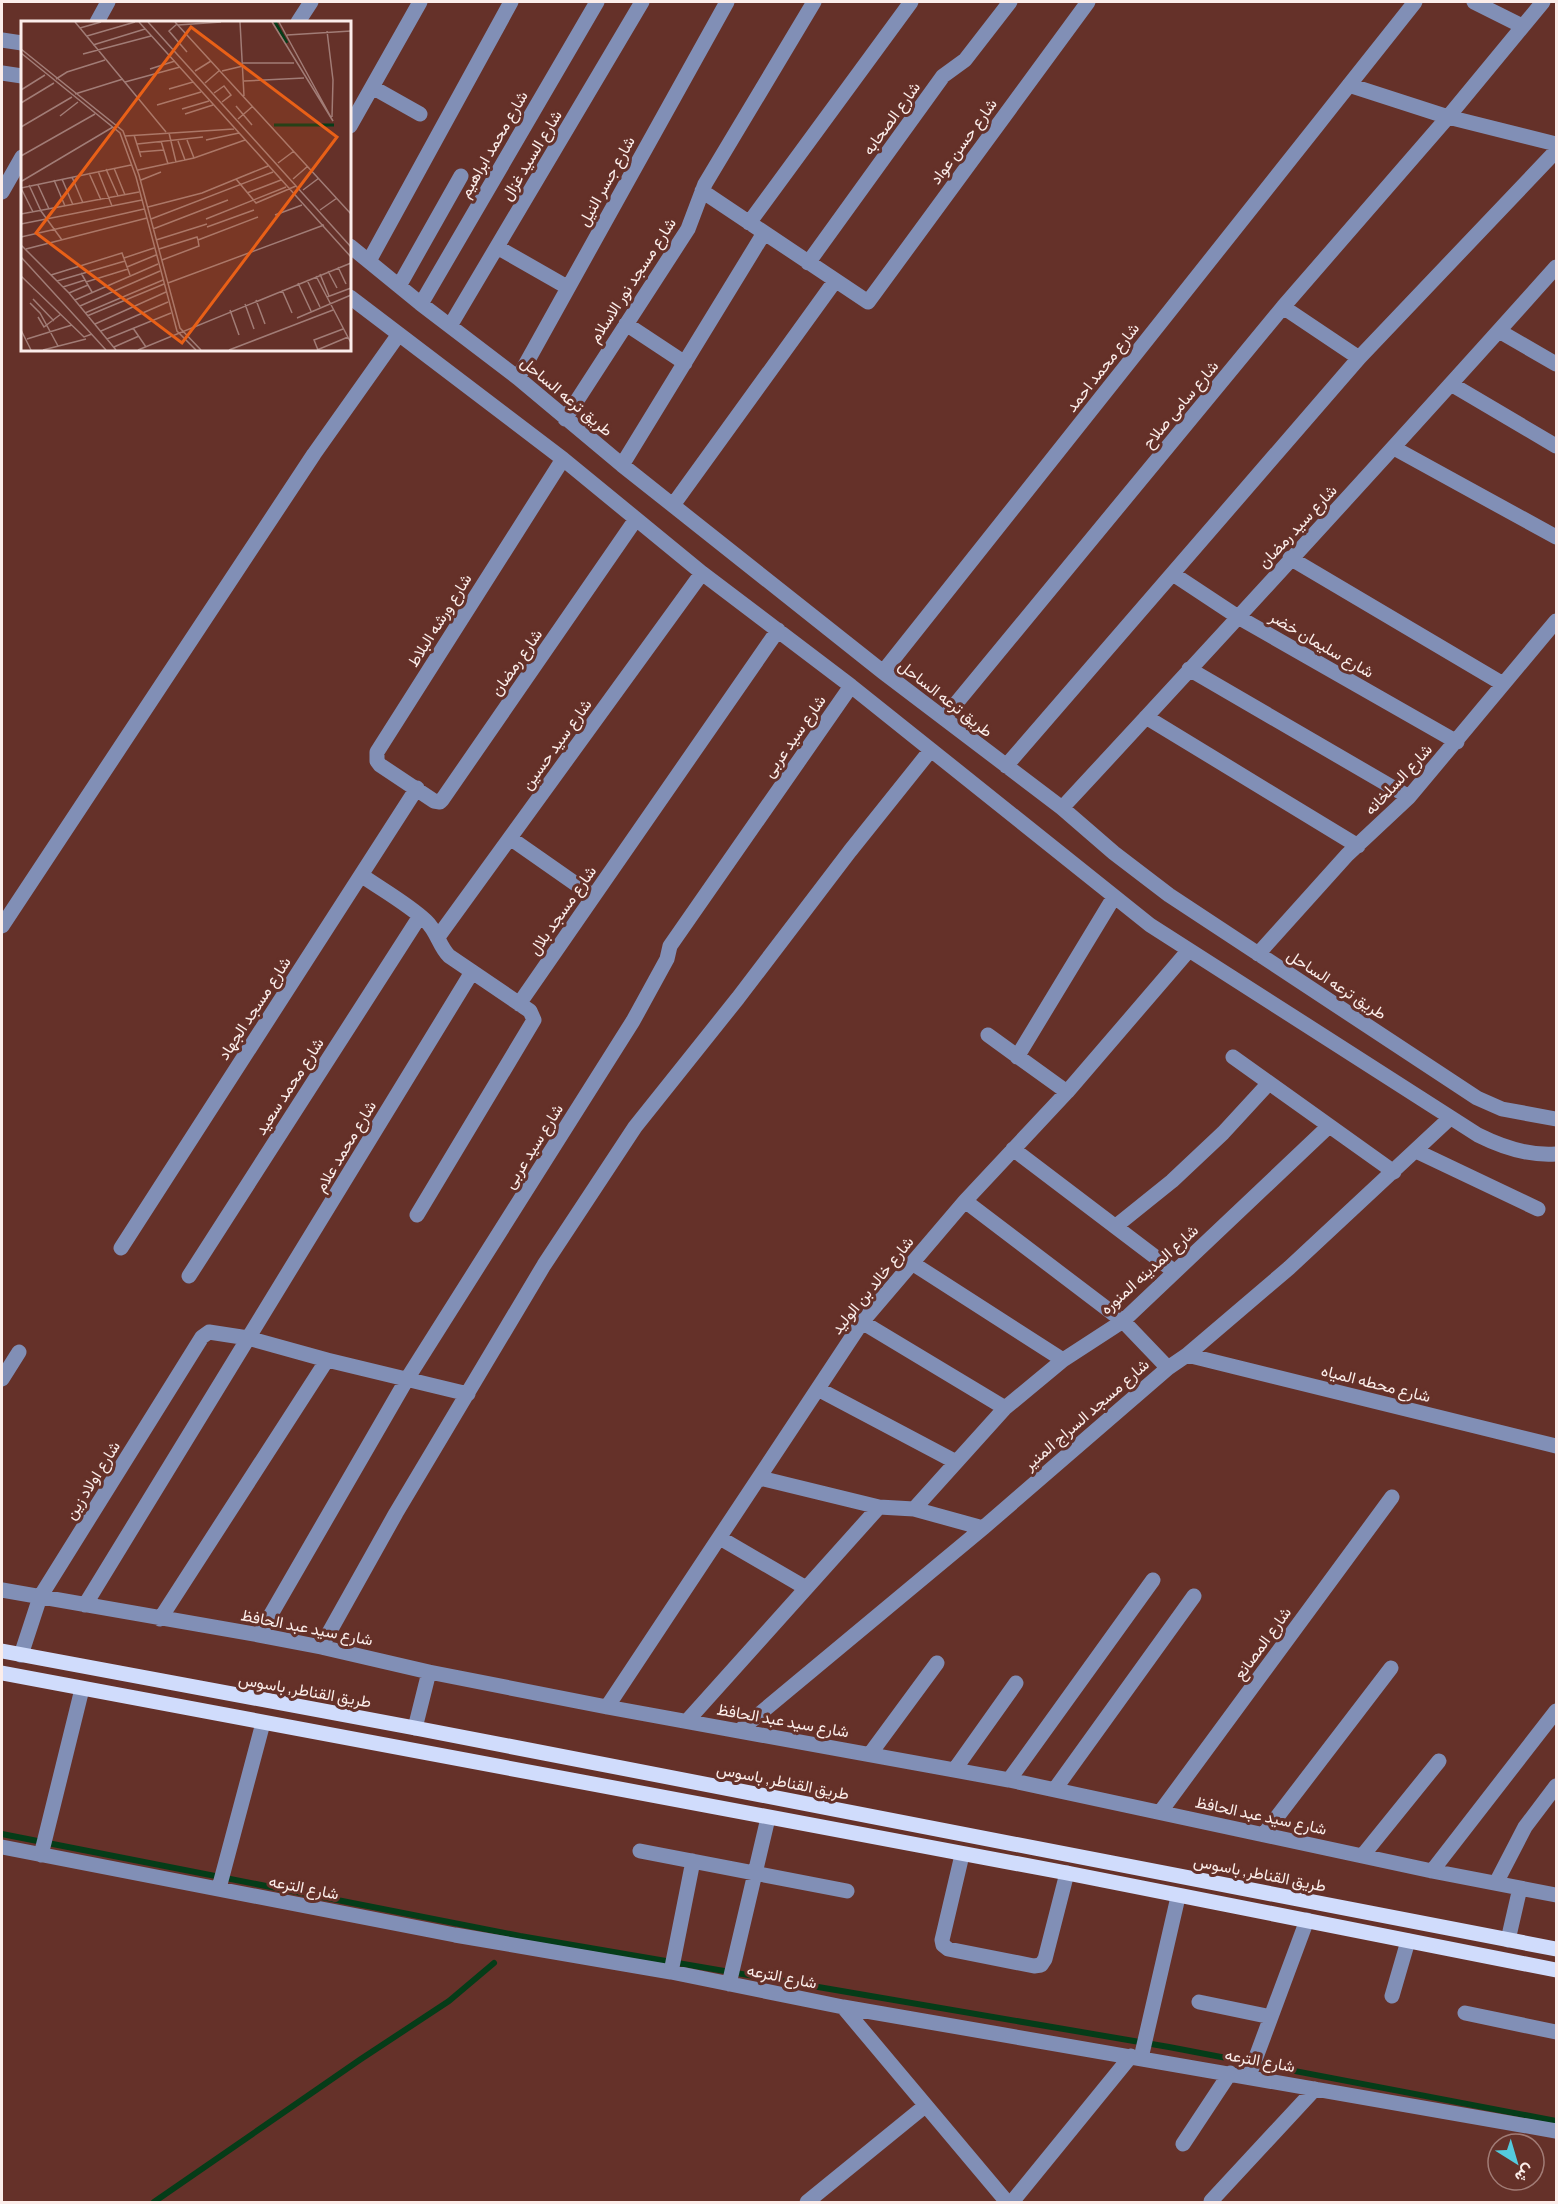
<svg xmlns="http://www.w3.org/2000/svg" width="1558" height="2204" viewBox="0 0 1558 2204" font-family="Manrope,Vazirmatn,sans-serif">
<rect width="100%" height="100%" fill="#653129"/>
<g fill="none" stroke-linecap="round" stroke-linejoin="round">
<path stroke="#053c18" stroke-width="6" d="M2,1834L520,1936L1169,2047L1556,2121
M154,2202L361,2059L449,2001L494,1963"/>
<path stroke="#818fb6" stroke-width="15" d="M1474,2L1522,26
M97,22L108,2
M298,22L311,2
M2,40L22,43
M2,73L22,76
M1349,85L1448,117L1556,144
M372,87L420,114
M350,126L420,2
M702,191L868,302L1088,2
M2,192L22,157
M749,223L911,2
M350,246L421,304L518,378L622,465L883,672L1062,808L1114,853L1169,895L1477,1098L1502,1109L1556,1119
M497,247L567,287
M369,261L511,2
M808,263L943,76L965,60L1010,2
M399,286L461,176
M350,297L563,459L702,573L851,686L1150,925L1478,1135C1502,1147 1530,1156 1556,1154
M421,304L597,2
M1283,307L1359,358
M626,324L685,363
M450,326L642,2
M1499,331L1556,364
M518,378L727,2
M1451,384L1556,446
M565,419L688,229L705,184L814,2
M1394,448L1556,537
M563,459L377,752V761L380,765L434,801L440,802L442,800L636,519
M622,465L764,233
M673,505L835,281
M1290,558L1503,684
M1173,574L1238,617L1457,742
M1189,669L1409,797
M883,672L1415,2
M1146,717L1358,846
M944,718L1283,307L1448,117L1543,2
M1006,766L1359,358L1556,151
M1062,808C1228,629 1393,449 1556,267
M510,838L593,896
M361,875C381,889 408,904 426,921C437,931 439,946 449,956L530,1011L534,1020L417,1215
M2,926L314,454L399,334
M438,937L702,573
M1258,954L1347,855L1409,797L1556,621
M519,1004L778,630
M988,1035L1067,1092
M1017,1057L1114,897
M1233,1057L1394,1172
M1013,1149L1175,1272
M1416,1151L1538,1209
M965,1201L1123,1321L1168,1368
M1116,1226L1172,1181L1223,1133L1269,1083
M121,1248L417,788
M912,1263L1063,1360
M189,1276L420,916
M862,1322L1005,1408
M1187,1355L1556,1446
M2,1379L19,1352
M818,1389L956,1462
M760,1478L879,1507L914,1509L983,1528
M914,1509L1005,1408L1063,1360L1123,1321L1329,1126
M720,1538L806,1588
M2,1590L259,1635L321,1647L429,1672L607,1707L1009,1780L1432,1871L1556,1895
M85,1605L472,972
M160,1619L327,1360
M259,1635L407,1379L633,1021L667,959L670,946L851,686
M321,1647L396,1513L544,1265L635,1127L738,998L850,851L930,751
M21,1655L40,1597L202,1337L209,1332L248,1338L327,1360L468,1394
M607,1707L862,1322L965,1201L1067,1092L1189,950
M687,1721L879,1507
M415,1728L429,1672
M739,1731L983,1528L1168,1368L1187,1355L1289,1268L1450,1118
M870,1754L937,1663
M955,1769L1016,1683
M1009,1780L1153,1580
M1055,1789L1194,1596
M1161,1811L1392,1497
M1264,1834L1391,1668
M2,1847L455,1935L671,1972L843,2007L1556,2131
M640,1851L847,1891
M41,1855L82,1689
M962,1855L942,1940L943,1945L948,1949L1034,1966L1041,1965L1045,1959L1067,1873
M1363,1855L1439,1761
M1432,1871L1556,1711
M1496,1883L1525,1827L1556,1786
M219,1888L263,1723
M1508,1940L1520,1888
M671,1972L693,1861
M729,1984L768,1818
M1392,1996L1408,1941
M1199,2002L1271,2017
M843,2007L1007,2202
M1465,2013L1556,2032
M1141,2058L1178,1897
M1249,2076L1307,1920
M1183,2144L1230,2073
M1211,2201L1315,2089
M807,2202L925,2106
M1012,2202L1131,2056"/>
<path stroke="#d0dcfc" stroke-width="15" d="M2,1651L415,1728L1556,1949
M2,1673L1067,1873L1556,1970"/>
</g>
<g text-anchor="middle" stroke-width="6" stroke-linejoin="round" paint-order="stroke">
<g font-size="16" fill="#fbedea" stroke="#653129">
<text transform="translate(891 118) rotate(-54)" y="6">شارع الصحابه</text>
<text transform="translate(963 141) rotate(-54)" y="6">شارع حسن عواد</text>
<text transform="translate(493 144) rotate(-60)" y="6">شارع محمد ابراهيم</text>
<text transform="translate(531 155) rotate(-59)" y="6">شارع السيد غزال</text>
<text transform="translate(606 181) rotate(-61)" y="6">شارع جسر النيل</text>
<text transform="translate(632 280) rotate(-57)" y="6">شارع مسجد نور الاسلام</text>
<text transform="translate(1102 367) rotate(-52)" y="6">شارع محمد احمد</text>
<text transform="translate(567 396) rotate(40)" y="6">طريق ترعه الساحل</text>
<text transform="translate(1180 404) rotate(-50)" y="6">شارع سامى صلاح</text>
<text transform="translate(1297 526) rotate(-47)" y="6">شارع سيد رمضان</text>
<text transform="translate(439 620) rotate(-58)" y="6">شارع ورشه البلاط</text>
<text transform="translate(1322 644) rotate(30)" y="6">شارع سليمان خضر</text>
<text transform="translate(516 662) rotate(-55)" y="6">شارع رمضان</text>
<text transform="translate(946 698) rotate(38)" y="6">طريق ترعه الساحل</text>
<text transform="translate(794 736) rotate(-55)" y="6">شارع سيد عربى</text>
<text transform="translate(556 744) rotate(-54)" y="6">شارع سيد حسين</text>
<text transform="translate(1398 779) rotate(-47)" y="6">شارع السلخانه</text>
<text transform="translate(562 910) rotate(-55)" y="6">شارع مسجد بلال</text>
<text transform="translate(1337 984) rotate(33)" y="6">طريق ترعه الساحل</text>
<text transform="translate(254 1008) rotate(-57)" y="6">شارع مسجد الجهاد</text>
<text transform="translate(289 1086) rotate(-57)" y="6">شارع محمد سعيد</text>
<text transform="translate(345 1146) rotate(-59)" y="6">شارع محمد علام</text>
<text transform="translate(533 1146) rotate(-58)" y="6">شارع سيد عربى</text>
<text transform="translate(1149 1269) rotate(-42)" y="6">شارع المدينه المنوره</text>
<text transform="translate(872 1285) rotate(-51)" y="6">شارع خالد بن الوليد</text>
<text transform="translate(1376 1383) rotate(14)" y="6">شارع محطه المياه</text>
<text transform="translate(1086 1414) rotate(-41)" y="6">شارع مسجد السراج المنير</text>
<text transform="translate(92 1480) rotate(-58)" y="6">شارع اولاد زين</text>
<text transform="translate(307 1627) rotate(11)" y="6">شارع سيد عبد الحافظ</text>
<text transform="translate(1262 1643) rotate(-54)" y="6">شارع المصانع</text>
<text transform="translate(305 1690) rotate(10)" y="6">طريق القناطر, باسوس</text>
<text transform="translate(783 1720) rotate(10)" y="6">شارع سيد عبد الحافظ</text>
<text transform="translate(783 1781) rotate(11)" y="6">طريق القناطر, باسوس</text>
<text transform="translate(1261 1815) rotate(12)" y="6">شارع سيد عبد الحافظ</text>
<text transform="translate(1260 1873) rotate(11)" y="6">طريق القناطر, باسوس</text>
<text transform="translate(304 1887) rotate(11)" y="6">شارع الترعه</text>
<text transform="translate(782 1976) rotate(11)" y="6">شارع الترعه</text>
<text transform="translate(1260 2060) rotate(10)" y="6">شارع الترعه</text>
</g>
</g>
<g transform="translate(21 21)">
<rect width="330" height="330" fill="#653129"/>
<path fill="none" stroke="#053c18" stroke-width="3" d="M254,1L266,22M253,104H313"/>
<path fill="none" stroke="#a17c76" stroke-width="1.5" d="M54,1L145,111M118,1L330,236M127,1L330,226M154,1L330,193M219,1L223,75M251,1L312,100L258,1M156,3L148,10L166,31M157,4L200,1M59,7L80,1M306,10L312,59L311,96M266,14L330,10M66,15L114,1M72,24L124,8M0,28L102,110L118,154L159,307L180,329M0,32L99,112L115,156L156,310L175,329M62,33L130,15M222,42H273M129,48L154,40M174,50L190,40M201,50L222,45M35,58L46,51L84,39M223,60L283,57M104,61L159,46M184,62L199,49M148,68L172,61M0,69L24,54M193,72L203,65L210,74L201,81M54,73L102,58M0,82L33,62M136,84L180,71M215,85L231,104M161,88L188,80M164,93L192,84M39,95L57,81M217,98L232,85M0,106L51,76M148,112L155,141M113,114L120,136M104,115L213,108M166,119L173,137M185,119L218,112M140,120L147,143M157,120L164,139M116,123L182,116M118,131L143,129M0,135L74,93M257,142L273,130M93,147L104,174M85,148L97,175M117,149L173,137L224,119M77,150L91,185M68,152L80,179M51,156L62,182M41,158L52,184M215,158L235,182L275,165M272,158L287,145M33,159L44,185M120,159L140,151M1,160L92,106M8,164L20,190L41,219M17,164L28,188M0,167L110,144M0,167L12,191M282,169L298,157M226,172L260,159M127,186L181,172L247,145M299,189L316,177M0,193L118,171M254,194L281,184M130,198L252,151M185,198L265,166M0,203L121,179M186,206L233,189M132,208L207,179M0,216L123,188M135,219L186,203M177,219L237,196M0,224L48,272L95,329M5,228L126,197M138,228L176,216L177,219M0,236L85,329M103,237L133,227M141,239L178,225L177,219M106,246L135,234M317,246L325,263M307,250L316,267M60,252L71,271M299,253L308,275M30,254L101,232L109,254M0,255L63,316L71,313M295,255L330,322M286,259L299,286M36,260L104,240M65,261L107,248M147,262L303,204M277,262L290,290M42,266L64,259M261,269L271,292M48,272L67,264M306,276L330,267M12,278L33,300M54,279L137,243M235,279L244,303M9,282L19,292L37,325M224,283L233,308M59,285L139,250M209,289L218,314M64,292L142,259M66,295L143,263M17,296L23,306L40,293M276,297L330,274M74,303L145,271M112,307L125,326M0,309L10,329M80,310L147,281M6,318L51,304M86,318L150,292M93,326L118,315M22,329L65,318M117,329L330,242M208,329L312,289M296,329L327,316M297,329L293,319L322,308"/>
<path fill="#e96017" fill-opacity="0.15" stroke="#e96017" stroke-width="3" d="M170,6L316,116L161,322L15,212Z"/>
<rect width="330" height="330" fill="none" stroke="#fbedea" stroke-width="3"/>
</g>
<rect width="1558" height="2204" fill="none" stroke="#fbedea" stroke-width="6"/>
<g transform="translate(1516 2162) rotate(143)"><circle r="28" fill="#653129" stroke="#a17c76" stroke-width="1.5"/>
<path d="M0-4.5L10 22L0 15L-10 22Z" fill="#54cadd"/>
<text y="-9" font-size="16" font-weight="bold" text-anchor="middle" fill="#fbedea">ش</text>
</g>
</svg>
